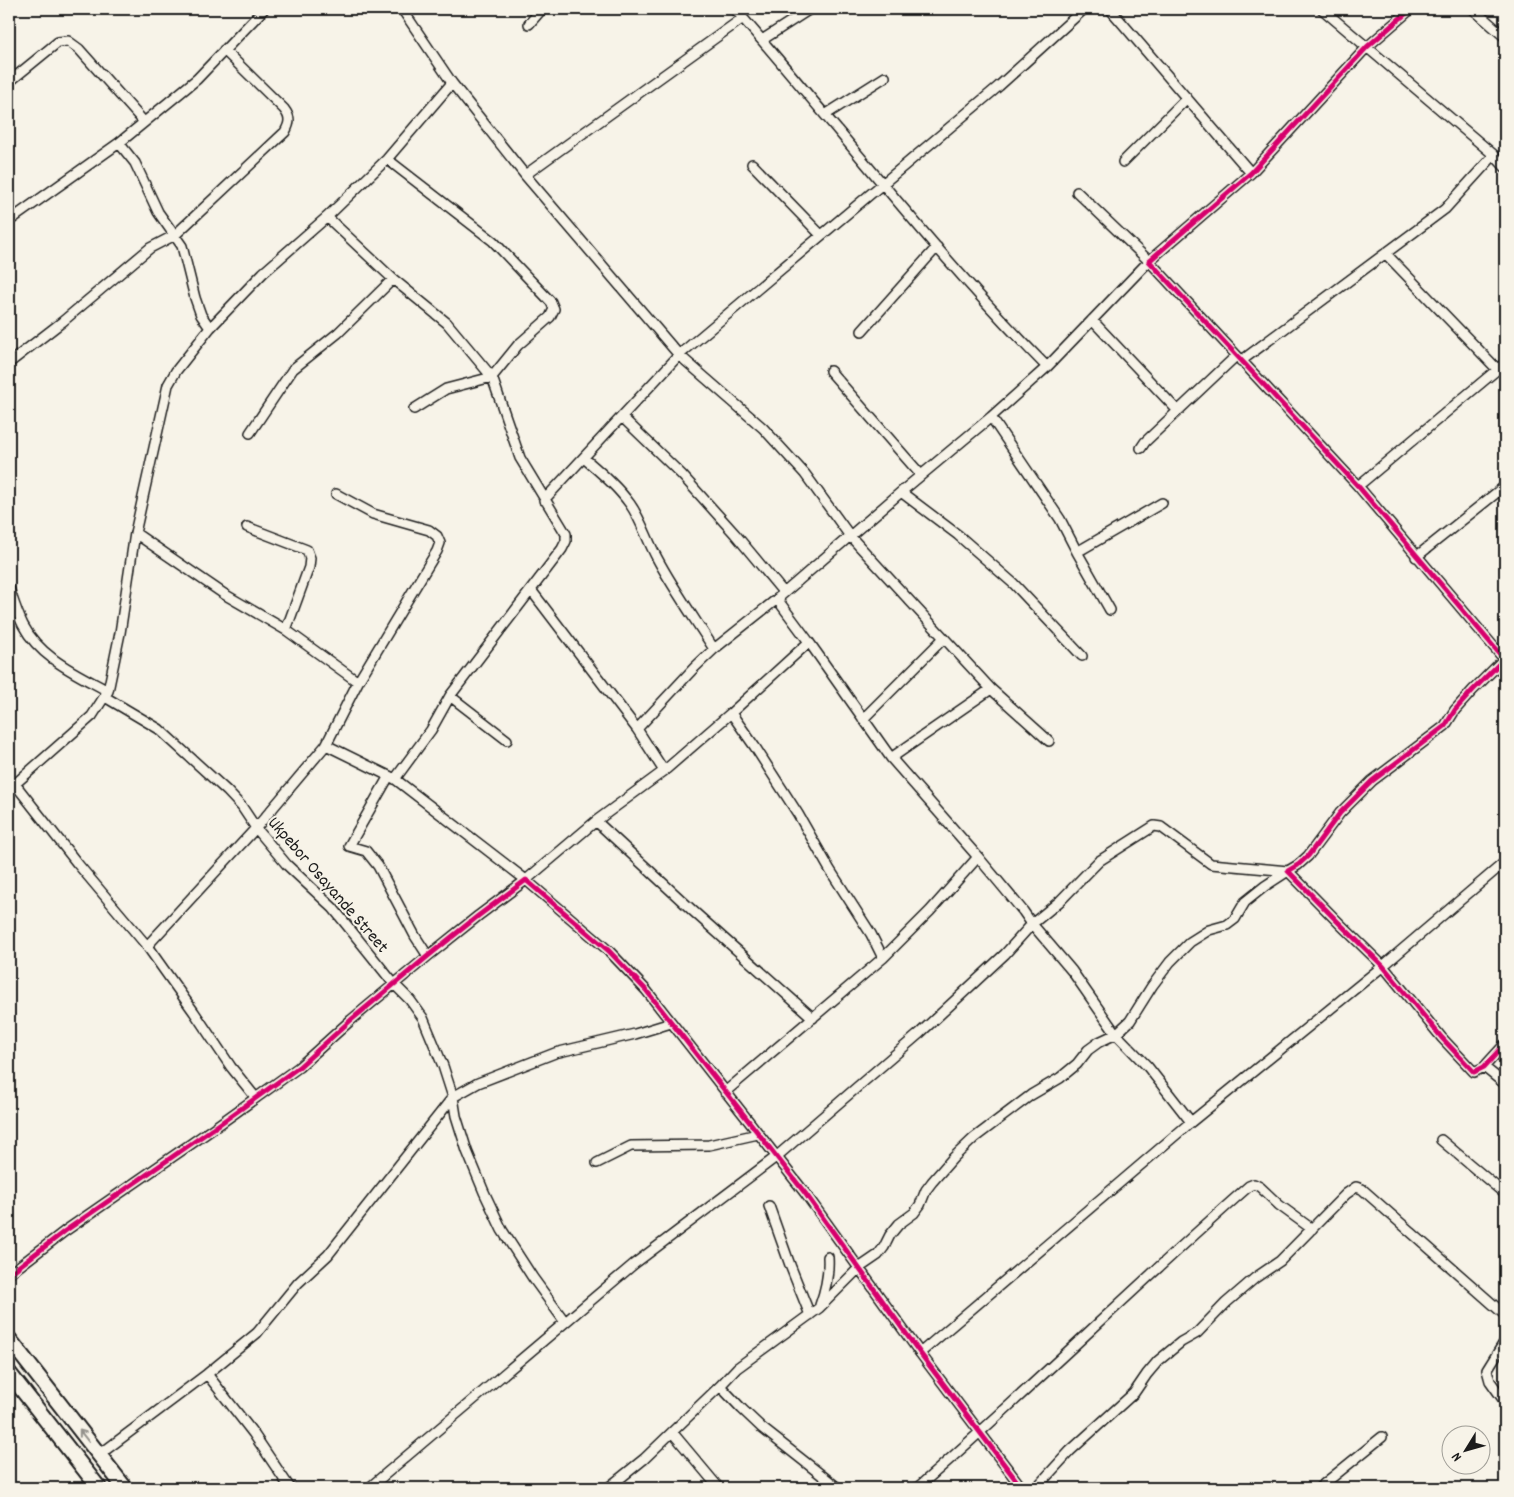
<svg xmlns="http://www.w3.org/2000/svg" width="1514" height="1497" viewBox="0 0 1514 1497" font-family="Dekko,sans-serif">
<rect width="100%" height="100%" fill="#f7f3e8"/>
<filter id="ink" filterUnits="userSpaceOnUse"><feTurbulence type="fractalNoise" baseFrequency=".02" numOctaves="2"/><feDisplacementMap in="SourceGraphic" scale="10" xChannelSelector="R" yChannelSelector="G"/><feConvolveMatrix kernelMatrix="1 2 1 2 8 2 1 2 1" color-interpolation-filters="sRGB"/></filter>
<g filter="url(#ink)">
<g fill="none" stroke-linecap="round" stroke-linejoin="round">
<g stroke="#1c1c1c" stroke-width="12">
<path id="minor" d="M402,9L452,83L525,175L679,355L763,428L805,474L850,536L991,689L1049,741
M735,9C839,128 936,255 1047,367
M1110,9L1251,173
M1322,9L1494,155L1505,167
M1411,9L1367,47L1251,173L1149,261L1358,486L1504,659L1473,690L1455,710L1445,726L1372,781L1340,813L1308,856L1298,865L1288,871L1340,924L1383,966L1442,1038L1474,1072L1484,1067L1505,1044
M1473,9L1505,37
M529,24L542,9
M762,40L810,9
M9,82L58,42L68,41L79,49L144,122
M825,115L885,77
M119,143L197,79L264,9
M387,159L493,241L551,302L554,309L550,317L518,345L492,377L446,389L414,409
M1123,162L1187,98
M752,164L821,235
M525,175L743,18
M327,217L393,279L447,323L492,377L520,458L566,534V541L562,549L450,696L431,730L395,779
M9,221L119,143L135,163L158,212L182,246L195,298L201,315L210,328L176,371L168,385L135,533
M1386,254L1497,369
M1092,320L1178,411
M210,328L263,273L327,217L387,159L452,83
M862,331L937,247
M1241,361L1445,209L1494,155
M9,363L62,322L150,248L175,235L285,132C290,123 291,118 284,109L224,50
M830,371L921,475
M622,417L682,475L735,534L784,593
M991,417L1060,519L1077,552L1110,610
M250,433L293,369L338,333L393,279
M1141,448L1145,442L1236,356
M584,458C600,472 617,486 630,504C642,521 647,540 657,558C674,590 695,619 714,649
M1358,486L1505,363
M901,492L958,535L1014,584L1082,656
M336,494L373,514L429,530L437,536L440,543L437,551L358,682
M544,500L679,355L999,86L1084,9
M247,527L307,550L310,558L309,567L286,630
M1077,552L1162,503
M1416,557L1505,486
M9,588C13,600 17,613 23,625C40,658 77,674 108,691
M531,590L637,729L664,771
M450,696L507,740
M105,697L159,729L227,791L242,807L256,828L287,865L333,908L394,984L410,1000L423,1018L443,1066L453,1097L456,1116L467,1151L484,1192L502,1230L533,1278L565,1322
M731,713L755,747L798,814L830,870L871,934L883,958
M863,719L944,638
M637,729L694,668L714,649L777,599L901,492L991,417L1047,367L1149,261L1077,192
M326,745L395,779L526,880L596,821L664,771L731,713L809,642L777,599
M891,758L991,689
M389,776L349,846L366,851L378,866L415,936L428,956
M15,784L92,716L108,691L120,633L135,533L224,594L286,630L358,682L326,745L256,828L147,946
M9,789L15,784L77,863L147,946L194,1012L231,1067L256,1098
M596,821L693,911L813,1018
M1484,1067L1505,1084
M725,1092L883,958L930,911L978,857
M1191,1122L1148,1067L1116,1034L1072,971L1032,924L1060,901L1099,861L1154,826L1161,827L1211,864L1288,871
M1441,1140L1505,1194
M597,1163L631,1146L709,1145L758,1134
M769,1206L790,1265L810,1315
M9,1274L65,1231L214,1128L299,1067L351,1020L428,956L478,916L526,880L609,951L646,990L805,1193L920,1353L1022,1488
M820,1305C826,1289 829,1274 828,1257
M1505,1341L1487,1370L1490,1381L1505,1402
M920,1353L1191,1122L1383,966L1505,862
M672,1432L719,1488
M99,1455L207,1374
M290,1488L253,1433L207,1374L257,1333L298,1283L328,1255L453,1097L478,1083L555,1053L635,1034L671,1023
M369,1488L634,1264L776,1157L920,1033L1005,954L1032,924L1023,911L978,857L891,758L809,642
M608,1488L644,1459L720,1386
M838,1488L762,1428L742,1409L720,1386L737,1368L819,1308L859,1268L878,1255L884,1247L890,1235L899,1224L914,1213L920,1205L926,1190L932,1182L953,1158L974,1138L1031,1095L1060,1078L1077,1064L1088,1050L1099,1042L1116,1034L1130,1021L1152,986L1170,962L1190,942L1209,930L1227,925L1235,919L1245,902L1265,886L1288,871
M917,1488C1030,1390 1136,1285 1249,1186L1254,1184L1260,1187L1279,1205L1312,1229
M1036,1488L1070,1451L1134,1393L1147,1374L1158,1361L1181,1342L1197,1333L1226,1303L1255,1278L1280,1261L1346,1194L1356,1187L1362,1189L1505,1315
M1319,1488L1382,1437"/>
</g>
<g stroke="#1c1c1c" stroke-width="18">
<path id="trunk" d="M9,1339L125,1488
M9,1373L99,1488"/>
</g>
<use href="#minor" stroke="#f7f3e8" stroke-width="9"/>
<use href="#trunk" stroke="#f7f3e8" stroke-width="14"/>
<g stroke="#f7f3e8" stroke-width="8">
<path id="cycleway" d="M1411,9L1367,47L1251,173L1149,261L1358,486L1504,659L1473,690L1455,710L1445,726L1372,781L1340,813L1308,856L1298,865L1288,871L1340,924L1383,966L1442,1038L1474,1072L1484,1067L1505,1044
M9,1274L65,1231L214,1128L299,1067L351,1020L428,956L478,916L526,880L609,951L646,990L805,1193L920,1353L1022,1488"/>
</g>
<use href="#cycleway" stroke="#d6006c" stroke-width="5"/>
</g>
<defs><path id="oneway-shaft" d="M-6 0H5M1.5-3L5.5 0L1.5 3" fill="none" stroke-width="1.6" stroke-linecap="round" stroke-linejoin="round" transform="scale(1.25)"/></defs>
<use stroke="#94928c" href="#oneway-shaft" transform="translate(84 1436) rotate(-128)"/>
</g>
<g text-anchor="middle" stroke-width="4" stroke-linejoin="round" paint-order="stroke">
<g font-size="18" fill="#1c1c1c" stroke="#f7f3e8">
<text transform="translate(329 884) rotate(49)" y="6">Ukpebor Osayande Street</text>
</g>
</g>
<rect width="1514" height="1497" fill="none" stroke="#f7f3e8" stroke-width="30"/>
<rect x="15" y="15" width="1484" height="1467" fill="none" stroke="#1c1c1c" stroke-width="2" filter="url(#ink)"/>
<g transform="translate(1466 1450) rotate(233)"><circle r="24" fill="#f7f3e8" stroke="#9f9d96"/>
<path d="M0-4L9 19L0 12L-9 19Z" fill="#1c1c1c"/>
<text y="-8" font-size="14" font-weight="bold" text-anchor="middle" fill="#1c1c1c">N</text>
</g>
</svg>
